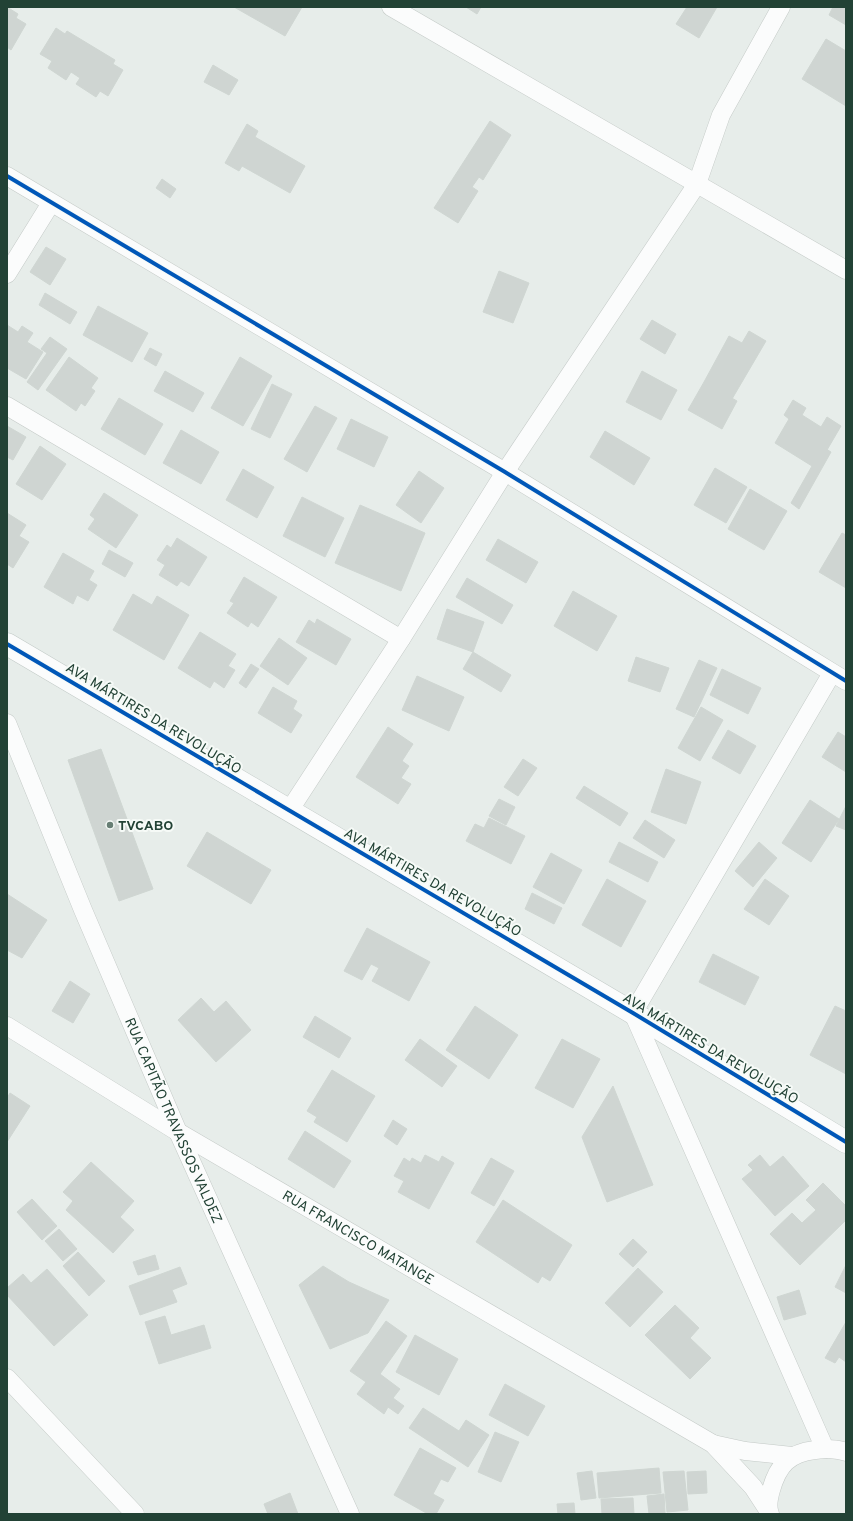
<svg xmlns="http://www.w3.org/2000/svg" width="853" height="1521" viewBox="0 0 853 1521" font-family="Overpass,sans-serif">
<rect width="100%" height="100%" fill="#e7edea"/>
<path fill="#cfd5d2" stroke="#cfd6d2" d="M7,7L18,14L16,18L26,24L11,50L7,47Z
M234,7H302L285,36Z
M466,7H481L477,14Z
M687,7H717L699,38L676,24Z
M833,7H846V25L829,15Z
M56,28L65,34L67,31L115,60L113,64L123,70L108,96L100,91L96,97L76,84L80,78L71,72L66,80L48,68L52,61L40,54Z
M826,39L846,51V106L802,79Z
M213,65L238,80L229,95L204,82Z
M490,121L511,135L483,180L479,177L472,187L478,191L458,223L434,208Z
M247,124L258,131L255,137L305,166L290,193L242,166L239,171L225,163Z
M162,179L176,189L170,198L156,188Z
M46,247L66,259L50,285L30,272Z
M499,271L529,283L513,323L483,312Z
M45,293L77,312L70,324L39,305Z
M98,306L148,333L132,362L83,335Z
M652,320L676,334L665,354L640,339Z
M7,325L18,332L22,326L33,333L27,342L43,352L26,379L7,368Z
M749,331L766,341L732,399L704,382L729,336L742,343Z
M50,337L67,349L38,390L27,382L47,353L41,349Z
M150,348L162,354L156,366L144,359Z
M69,357L98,378L91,388L95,391L85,406L81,403L76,411L46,390Z
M240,357L272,376L243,426L211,408Z
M165,371L204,393L193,412L154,391Z
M642,371L677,390L661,420L626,402Z
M704,382L737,401L722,429L688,410Z
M272,384L292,394L270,438L251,429Z
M119,398L163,424L145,455L101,429Z
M793,400L806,408L802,415L821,427L827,417L841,426L827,450L786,424L789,419L784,415Z
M315,406L337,418L307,472L284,459Z
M351,419L388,437L374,467L337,449Z
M786,424L831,452L799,509L791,503L812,466L775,443Z
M7,426L26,437L13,460L7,457Z
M181,430L219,452L201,484L163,463Z
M605,431L650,458L634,485L590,457Z
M40,446L66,464L42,500L16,484Z
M715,468L747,487L726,523L694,505Z
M243,469L274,487L257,518L226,500Z
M419,471L444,488L421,523L396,505Z
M750,489L787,511L764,550L728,529Z
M104,493L138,515L116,548L88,529L95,519L90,515Z
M302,497L344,518L325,557L283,536Z
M360,505L425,533L401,591L335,563Z
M7,513L26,525L19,536L29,542L13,568L7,564Z
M842,533L846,535V588L819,572Z
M177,538L207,557L189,586L181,581L177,586L159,575L165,565L157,560L167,545L171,548Z
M498,539L538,562L526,583L486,560Z
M109,550L133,563L125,577L102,564Z
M63,553L94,571L89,580L97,585L88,601L77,595L73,604L44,587Z
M244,577L277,597L258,627L251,622L248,627L227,613L234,603L230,601Z
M467,578L513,605L502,624L456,597Z
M573,591L617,616L597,651L554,626Z
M133,594L152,605L157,596L189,615L164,660L113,630Z
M447,609L484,622L473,652L437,639Z
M317,619L351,639L336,665L296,642L309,620L315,624Z
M200,632L236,654L228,666L235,670L224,688L214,681L210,688L178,668Z
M279,638L307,658L288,685L260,666Z
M473,652L511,675L501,692L463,669Z
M636,657L669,668L660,692L628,681Z
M699,660L717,668L694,717L676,709Z
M251,664L259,669L246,688L239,683Z
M722,669L761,688L748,714L710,695Z
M417,676L464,697L449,731L402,710Z
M273,687L297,701L293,709L302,715L291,733L258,713Z
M701,707L723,720L700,761L678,748Z
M388,727L413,744L402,761L409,766L401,778L411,784L398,804L356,777Z
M728,730L756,746L740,774L712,758Z
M838,732L846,737V772L822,757Z
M101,749L153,889L119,901L68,760Z
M523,759L537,768L518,796L504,787Z
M666,769L701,782L686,824L651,812Z
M584,786L628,813L620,826L576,798Z
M499,799L515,807L506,825L489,816Z
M810,800L839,819L811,862L782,843Z
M846,806V830L836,826Z
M489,818L525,836L511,864L466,841L475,824L484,828Z
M645,820L675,840L664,858L633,838Z
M207,832L271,870L251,904L187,866Z
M619,842L658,862L648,882L609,862Z
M759,842L777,858L753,887L735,871Z
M551,853L582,870L564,904L533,887Z
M607,879L646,901L621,947L582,925Z
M765,879L789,896L769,925L744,909Z
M532,893L562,908L554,924L525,909Z
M7,894L47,920L22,958L7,950Z
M367,928L430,962L409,1001L372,981L379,968L371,964L362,980L344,971Z
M713,954L759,977L745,1005L699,982Z
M70,981L90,994L73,1023L52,1011Z
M201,998L214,1012L226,1001L251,1030L216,1062L178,1020Z
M475,1006L518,1035L489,1079L446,1050Z
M835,1006L846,1011V1074L810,1055Z
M315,1016L351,1038L339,1058L303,1037Z
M420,1039L457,1066L442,1087L405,1060Z
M562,1039L600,1059L573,1108L535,1088Z
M332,1070L375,1096L347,1142L314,1122L317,1117L307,1111Z
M613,1086L653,1185L607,1202L582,1137Z
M10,1093L30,1106L7,1142V1098Z
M393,1120L407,1129L397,1145L384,1136Z
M305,1131L351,1161L334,1188L288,1159Z
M425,1155L439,1162L442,1156L454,1163L429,1209L398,1192L404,1181L394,1176L404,1158L410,1162L412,1158L421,1163Z
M760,1155L770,1167L783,1156L809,1186L775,1216L742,1179L753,1170L748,1165Z
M491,1158L514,1171L494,1206L471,1193Z
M91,1162L134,1201L120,1217L134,1230L113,1253L66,1210L73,1201L63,1192Z
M823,1183L846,1206V1220L800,1265L770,1234L792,1213L802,1223L816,1210L806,1200Z
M32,1199L57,1226L42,1240L17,1212Z
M503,1200L572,1245L550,1281L542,1276L538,1283L476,1242Z
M59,1229L77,1249L63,1261L45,1241Z
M633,1239L647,1252L633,1267L619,1254Z
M78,1252L105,1281L89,1296L63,1266Z
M155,1255L159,1269L138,1275L133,1262Z
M846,1265V1293L835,1287Z
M323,1266L349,1282L389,1300L368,1333L330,1349L299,1285Z
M180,1267L187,1284L172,1290L177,1302L140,1315L129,1286Z
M638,1268L663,1292L630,1327L605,1303Z
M47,1269L88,1315L54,1346L7,1295V1288L23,1274L31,1283Z
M799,1290L806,1314L784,1320L777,1297Z
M675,1305L699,1328L690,1338L711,1358L690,1379L645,1335Z
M165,1316L171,1335L204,1325L211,1348L159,1364L145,1322Z
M386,1321L407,1336L380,1374L400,1389L393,1398L404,1406L398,1414L388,1407L384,1414L357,1394L366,1382L350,1371Z
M846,1322V1362L839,1357L835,1363L825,1358Z
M415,1335L458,1359L439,1395L396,1372Z
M505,1384L545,1406L528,1436L489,1415Z
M423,1408L459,1431L466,1420L489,1435L468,1467L409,1428Z
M495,1432L519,1442L501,1482L478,1472Z
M420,1448L456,1468L448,1482L441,1479L433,1494L444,1500L436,1514H428L394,1495Z
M659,1468L661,1493L599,1498L597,1473Z
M592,1471L596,1498L581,1500L577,1473Z
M684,1471L688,1510L667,1512L663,1472Z
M706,1471L707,1493L688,1494L687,1472Z
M290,1493L298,1514H268L264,1504Z
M664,1494L665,1513L649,1514L647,1496Z
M633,1498L634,1514H602L601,1499Z
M574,1503L575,1514H558L557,1504Z"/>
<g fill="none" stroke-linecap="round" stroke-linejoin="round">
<g stroke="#c4cac7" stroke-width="19">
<g id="street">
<path d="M391,7L846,270"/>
<path d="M7,176L505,472L846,681"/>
<path d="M7,274L51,203"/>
<path d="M7,406L401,639"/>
<path id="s1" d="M7,723L83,910L178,1132L350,1514"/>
<path d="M289,811L401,639L505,472L697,184L721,115L781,7"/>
<path id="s2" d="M7,1026L178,1132L713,1444L753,1487L768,1510"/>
<path d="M7,1378L135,1514"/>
<path d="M713,1444L745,1451L792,1456"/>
<path d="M825,1449L633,1013L832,673"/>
<path d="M770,1514C767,1507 769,1497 771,1490C778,1465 789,1453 815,1450C826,1449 836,1448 846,1452"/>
</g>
</g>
<g stroke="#c2cac7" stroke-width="23">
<path id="secondary" d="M7,644L633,1013L846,1142"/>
</g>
<use href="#street" stroke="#fbfcfc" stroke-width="18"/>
<use href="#secondary" stroke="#fbfcfc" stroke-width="22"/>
<g stroke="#f6faf7" stroke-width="6">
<path id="cycleway" d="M7,176L505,472L846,681
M7,644L633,1013L846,1142"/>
</g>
<use href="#cycleway" stroke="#0057b8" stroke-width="4"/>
</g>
<circle fill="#677e74" stroke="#f6faf7" stroke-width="1.5" cx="110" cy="825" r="4"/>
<g text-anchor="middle" stroke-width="4" stroke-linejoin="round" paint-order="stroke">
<g font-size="14" fill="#224235" stroke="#f6faf7">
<text transform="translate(154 718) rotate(31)" y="5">AVA MÁRTIRES DA REVOLUÇÃO</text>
<text transform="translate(433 882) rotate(30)" y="5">AVA MÁRTIRES DA REVOLUÇÃO</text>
<text transform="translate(711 1048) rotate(31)" y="5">AVA MÁRTIRES DA REVOLUÇÃO</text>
<text dy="5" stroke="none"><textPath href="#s1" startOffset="431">RUA CAPITÃO TRAVASSOS VALDEZ</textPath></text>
<text dy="5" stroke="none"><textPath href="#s2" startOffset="410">RUA FRANCISCO MATANGE</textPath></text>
</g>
<g font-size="14" font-weight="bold" fill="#224235" stroke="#f6faf7" text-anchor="start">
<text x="118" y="830">TVCABO</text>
</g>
</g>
<rect width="853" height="1521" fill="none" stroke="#224235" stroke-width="16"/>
</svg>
